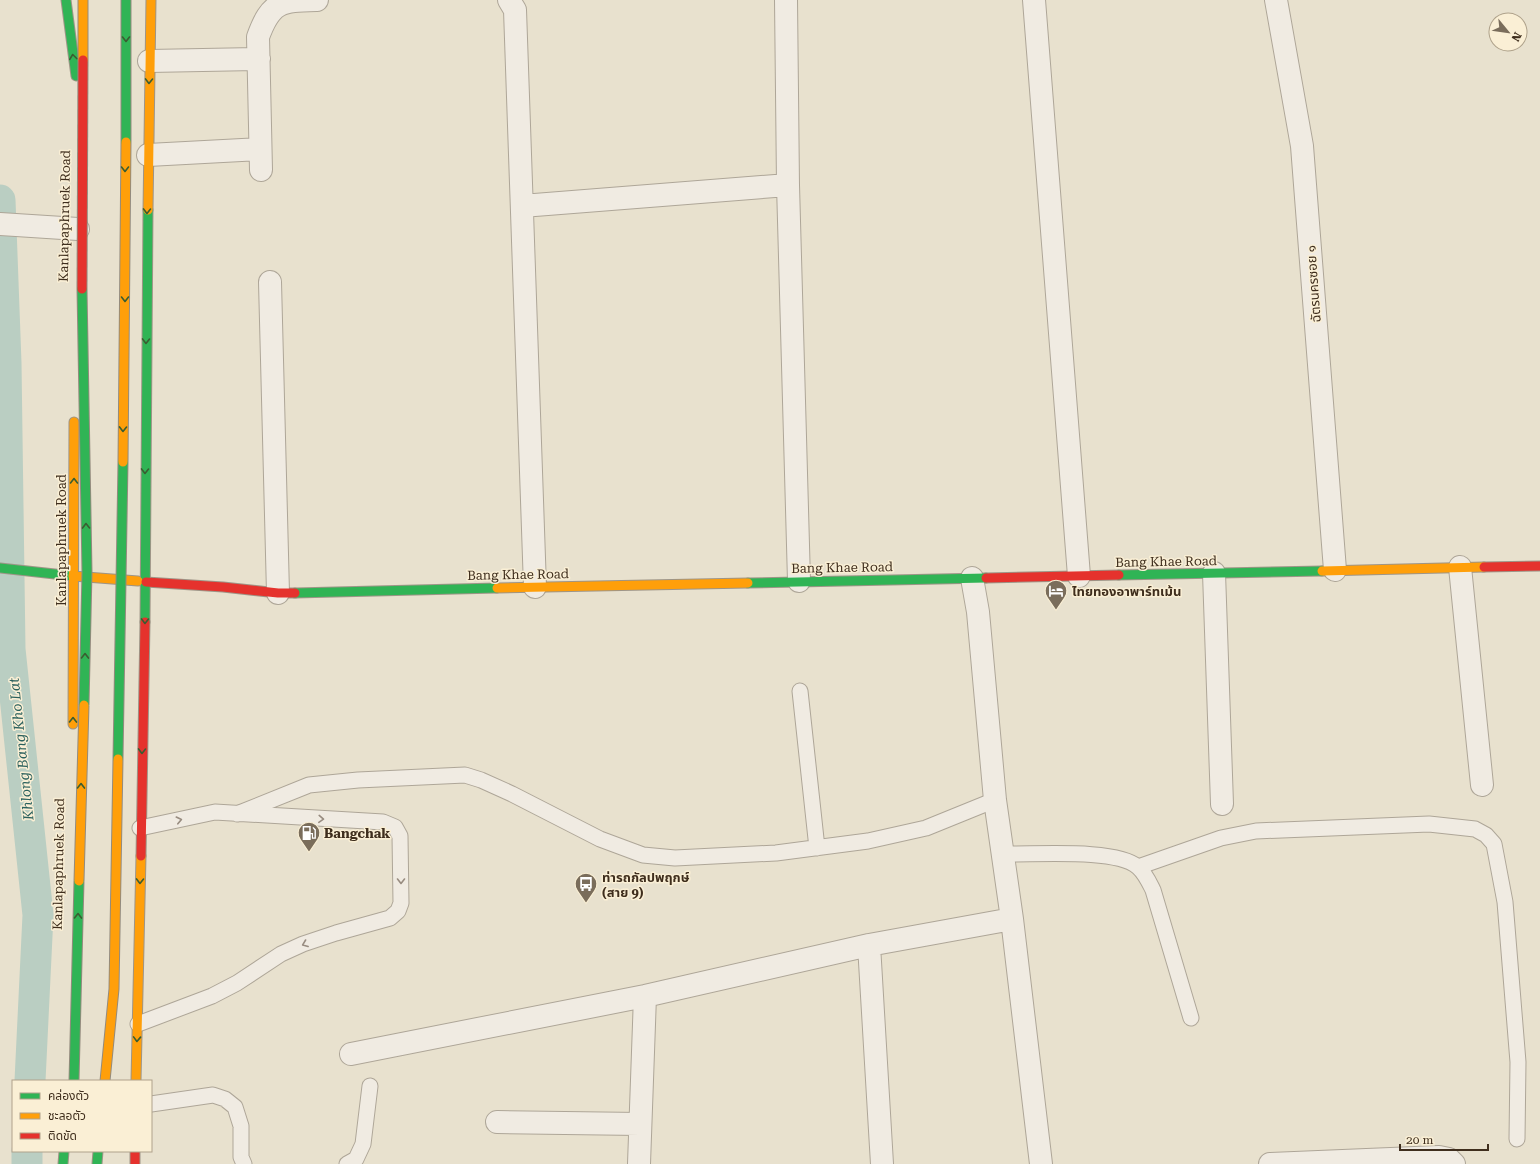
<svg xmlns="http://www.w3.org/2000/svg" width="1540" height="1164" viewBox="0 0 1540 1164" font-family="'Roboto Serif','Noto Sans Thai',serif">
<rect width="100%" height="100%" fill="#e8e1ce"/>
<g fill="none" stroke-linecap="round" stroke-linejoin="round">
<path stroke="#bacec2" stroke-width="31" d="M0,200L6,363L10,649L38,915L30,1081
M27,1164V1151"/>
<g stroke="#aea698" stroke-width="17">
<path id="lane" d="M800,691L817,848
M237,814L309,785L358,780L465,775L481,780L512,794L600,839L643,855L675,858L776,853L868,841L926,828L995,800
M1003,854C1034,855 1116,848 1138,867C1145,873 1149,882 1153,890L1191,1018
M1138,867L1221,838L1256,831L1429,824L1475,829L1486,835L1494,844L1505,902L1518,1062L1517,1139
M138,1024L212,996L237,983L281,954L303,944L336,933L390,918L398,911L401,903L400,836L395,827L383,822L215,812L140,828
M151,1104L213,1095L225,1099L235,1107L241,1126V1157L244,1164
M347,1164L356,1159L363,1144L370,1086"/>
</g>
<g stroke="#aea698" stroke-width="24">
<path id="street" d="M509,0L515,10L535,587
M786,0L788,185L799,581
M1034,0L1079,576
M1276,0L1302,146L1335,570
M149,61L259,59
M148,155L260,149
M261,170L258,37C271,1 281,1 317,0
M522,206L788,185
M0,224L78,229
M270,282L278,593
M1460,567L1482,785
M1214,573L1222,804
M972,578L978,612L995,800L1012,919L1041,1164
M869,945L882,1164
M351,1054L645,996L869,945L1012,919
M497,1122L640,1124
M639,1164L645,996
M1270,1164L1439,1157L1449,1159L1454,1164"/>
</g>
<g stroke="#9e9587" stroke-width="11">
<path id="fast" d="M66,0L76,76
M0,568L73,576
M1119,575L1322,571
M748,583L986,578
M295,593L497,588
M145,622L148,210
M63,1164L64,1151
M97,1164L98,1151"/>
</g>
<g stroke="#9e9587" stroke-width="11">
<path id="slow" d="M148,210L151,0
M1322,571L1484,567
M73,576L138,581
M497,588L748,583
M73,724L74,422
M136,1081L141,856"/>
</g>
<g stroke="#9e9587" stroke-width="11">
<path id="jam" d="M1484,567L1540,566
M986,578L1119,575
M146,582L223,587L278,593H295
M141,856L145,622
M135,1151V1164"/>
</g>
<use href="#lane" stroke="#f0ebe2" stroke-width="15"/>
<use href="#street" stroke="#f0ebe2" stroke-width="22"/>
<use href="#fast" stroke="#30b455" stroke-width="9"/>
<use href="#slow" stroke="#ff9f0a" stroke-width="9"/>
<use href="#jam" stroke="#e5322d" stroke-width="9"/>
<g stroke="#938b7e" stroke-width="11" stroke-linecap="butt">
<path id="fast-bridge" d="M126,142V0
M82,289L87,572L84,705
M118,759L123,462
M74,1081L79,881"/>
</g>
<g stroke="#938b7e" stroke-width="11" stroke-linecap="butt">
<path id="slow-bridge" d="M83,60V0
M123,462L126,142
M79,881L84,705
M105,1081L114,989L118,759"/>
</g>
<g stroke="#938b7e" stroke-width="11" stroke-linecap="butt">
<path id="jam-bridge" d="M82,289L83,60"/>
</g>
<use href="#fast-bridge" stroke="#30b455" stroke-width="9"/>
<use href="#slow-bridge" stroke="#ff9f0a" stroke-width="9"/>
<use href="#jam-bridge" stroke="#e5322d" stroke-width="9"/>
</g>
<defs><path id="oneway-chevron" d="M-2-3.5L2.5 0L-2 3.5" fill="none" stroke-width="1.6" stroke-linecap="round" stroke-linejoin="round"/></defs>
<g stroke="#3a5d31">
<use href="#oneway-chevron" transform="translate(126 39) rotate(90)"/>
<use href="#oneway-chevron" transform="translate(73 57) rotate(-97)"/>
<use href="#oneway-chevron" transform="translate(149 81) rotate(91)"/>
<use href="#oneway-chevron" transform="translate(125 169) rotate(90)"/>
<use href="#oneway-chevron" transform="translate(147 211) rotate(91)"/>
<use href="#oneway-chevron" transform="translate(125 299) rotate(90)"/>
<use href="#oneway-chevron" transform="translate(146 341) rotate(91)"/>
<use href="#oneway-chevron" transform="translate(123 429) rotate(91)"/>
<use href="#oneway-chevron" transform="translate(145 471) rotate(91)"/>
<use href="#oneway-chevron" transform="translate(74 481) rotate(-90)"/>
<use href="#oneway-chevron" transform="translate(86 526) rotate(-91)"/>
<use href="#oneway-chevron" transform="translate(145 621) rotate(91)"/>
<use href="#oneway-chevron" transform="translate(85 656) rotate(-89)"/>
<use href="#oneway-chevron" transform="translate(73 720) rotate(-89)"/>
<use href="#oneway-chevron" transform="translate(142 751) rotate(91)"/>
<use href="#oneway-chevron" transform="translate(81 786) rotate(-89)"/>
<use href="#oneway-chevron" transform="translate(140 881) rotate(91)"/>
<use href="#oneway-chevron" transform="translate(78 916) rotate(-89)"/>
<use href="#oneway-chevron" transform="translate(137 1039) rotate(92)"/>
</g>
<g stroke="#988c80">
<use href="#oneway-chevron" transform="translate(321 819) rotate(3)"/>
<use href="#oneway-chevron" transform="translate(179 820) rotate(-13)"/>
<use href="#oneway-chevron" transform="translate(401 881) rotate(90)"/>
<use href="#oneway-chevron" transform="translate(305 944) rotate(159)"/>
</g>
<defs>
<g id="hotel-pin" transform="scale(1.15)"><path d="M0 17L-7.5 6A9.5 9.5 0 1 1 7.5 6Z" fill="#7a6d5b" stroke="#faefd5"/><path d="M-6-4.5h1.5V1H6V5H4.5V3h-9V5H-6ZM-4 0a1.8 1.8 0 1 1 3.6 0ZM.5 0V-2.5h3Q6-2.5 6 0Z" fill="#fff"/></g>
<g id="fuel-pin" transform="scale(1.15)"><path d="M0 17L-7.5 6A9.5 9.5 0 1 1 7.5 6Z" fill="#7a6d5b" stroke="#faefd5"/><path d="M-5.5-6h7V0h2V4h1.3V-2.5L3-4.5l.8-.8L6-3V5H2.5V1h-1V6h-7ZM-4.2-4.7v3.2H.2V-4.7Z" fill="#fff"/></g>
<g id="bus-pin" transform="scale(1.15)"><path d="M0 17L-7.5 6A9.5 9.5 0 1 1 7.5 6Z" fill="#7a6d5b" stroke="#faefd5"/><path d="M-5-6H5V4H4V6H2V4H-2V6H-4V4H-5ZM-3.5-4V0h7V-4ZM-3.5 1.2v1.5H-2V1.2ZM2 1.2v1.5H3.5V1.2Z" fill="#fff"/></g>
</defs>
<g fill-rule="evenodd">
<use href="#hotel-pin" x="1056" y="591"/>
<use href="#fuel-pin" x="309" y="833"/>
<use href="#bus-pin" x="586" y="884"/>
</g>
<g text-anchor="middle" stroke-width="3" stroke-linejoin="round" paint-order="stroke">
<g font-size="13" fill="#3f2e1d" stroke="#faefd5">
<text transform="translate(64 216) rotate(-89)" y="5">Kanlapaphruek Road</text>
<text transform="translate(1313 284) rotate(-94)" y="5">ฉัตรนครซอย ๑</text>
<text transform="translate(61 540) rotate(-90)" y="5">Kanlapaphruek Road</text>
<text transform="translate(1166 561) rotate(-1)" y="5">Bang Khae Road</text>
<text transform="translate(842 567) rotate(-1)" y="5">Bang Khae Road</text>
<text transform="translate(518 574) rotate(-1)" y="5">Bang Khae Road</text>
<text transform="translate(58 864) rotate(-89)" y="5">Kanlapaphruek Road</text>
</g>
<g font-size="13" font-weight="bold" fill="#3f2e1d" stroke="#faefd5" text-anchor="start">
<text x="1072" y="596">ไทยทองอาพาร์ทเม้น</text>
<text x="324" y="838">Bangchak</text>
<text x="602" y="882">ท่ารถกัลปพฤกษ์<tspan x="602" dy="15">(สาย 9)</tspan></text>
</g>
<g font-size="14" font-style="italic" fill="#2b615d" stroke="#faefd5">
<text transform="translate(21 749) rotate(-96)" y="5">Khlong Bang Kho Lat</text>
</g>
</g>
<rect x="12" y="1080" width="140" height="72" fill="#faefd5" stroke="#afa28b"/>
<rect x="20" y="1093" width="20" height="6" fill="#30b455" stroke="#afa28b"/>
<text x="48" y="1100" font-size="12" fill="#3f2e1d">คล่องตัว</text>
<rect x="20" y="1113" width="20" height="6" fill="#ff9f0a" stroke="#afa28b"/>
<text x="48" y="1120" font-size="12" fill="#3f2e1d">ชะลอตัว</text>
<rect x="20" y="1133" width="20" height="6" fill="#e5322d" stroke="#afa28b"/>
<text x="48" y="1140" font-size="12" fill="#3f2e1d">ติดขัด</text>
<g transform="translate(1508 32) rotate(119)"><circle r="19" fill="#faefd5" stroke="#afa28b"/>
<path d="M0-3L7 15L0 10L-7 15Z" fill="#7a6d5b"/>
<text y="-6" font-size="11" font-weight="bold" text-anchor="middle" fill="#3f2e1d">N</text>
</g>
<path d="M1400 1144v6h88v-6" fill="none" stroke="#3f2e1d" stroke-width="2"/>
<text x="1406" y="1144" font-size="12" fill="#3f2e1d" stroke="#faefd5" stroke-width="3" paint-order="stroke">20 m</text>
</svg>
